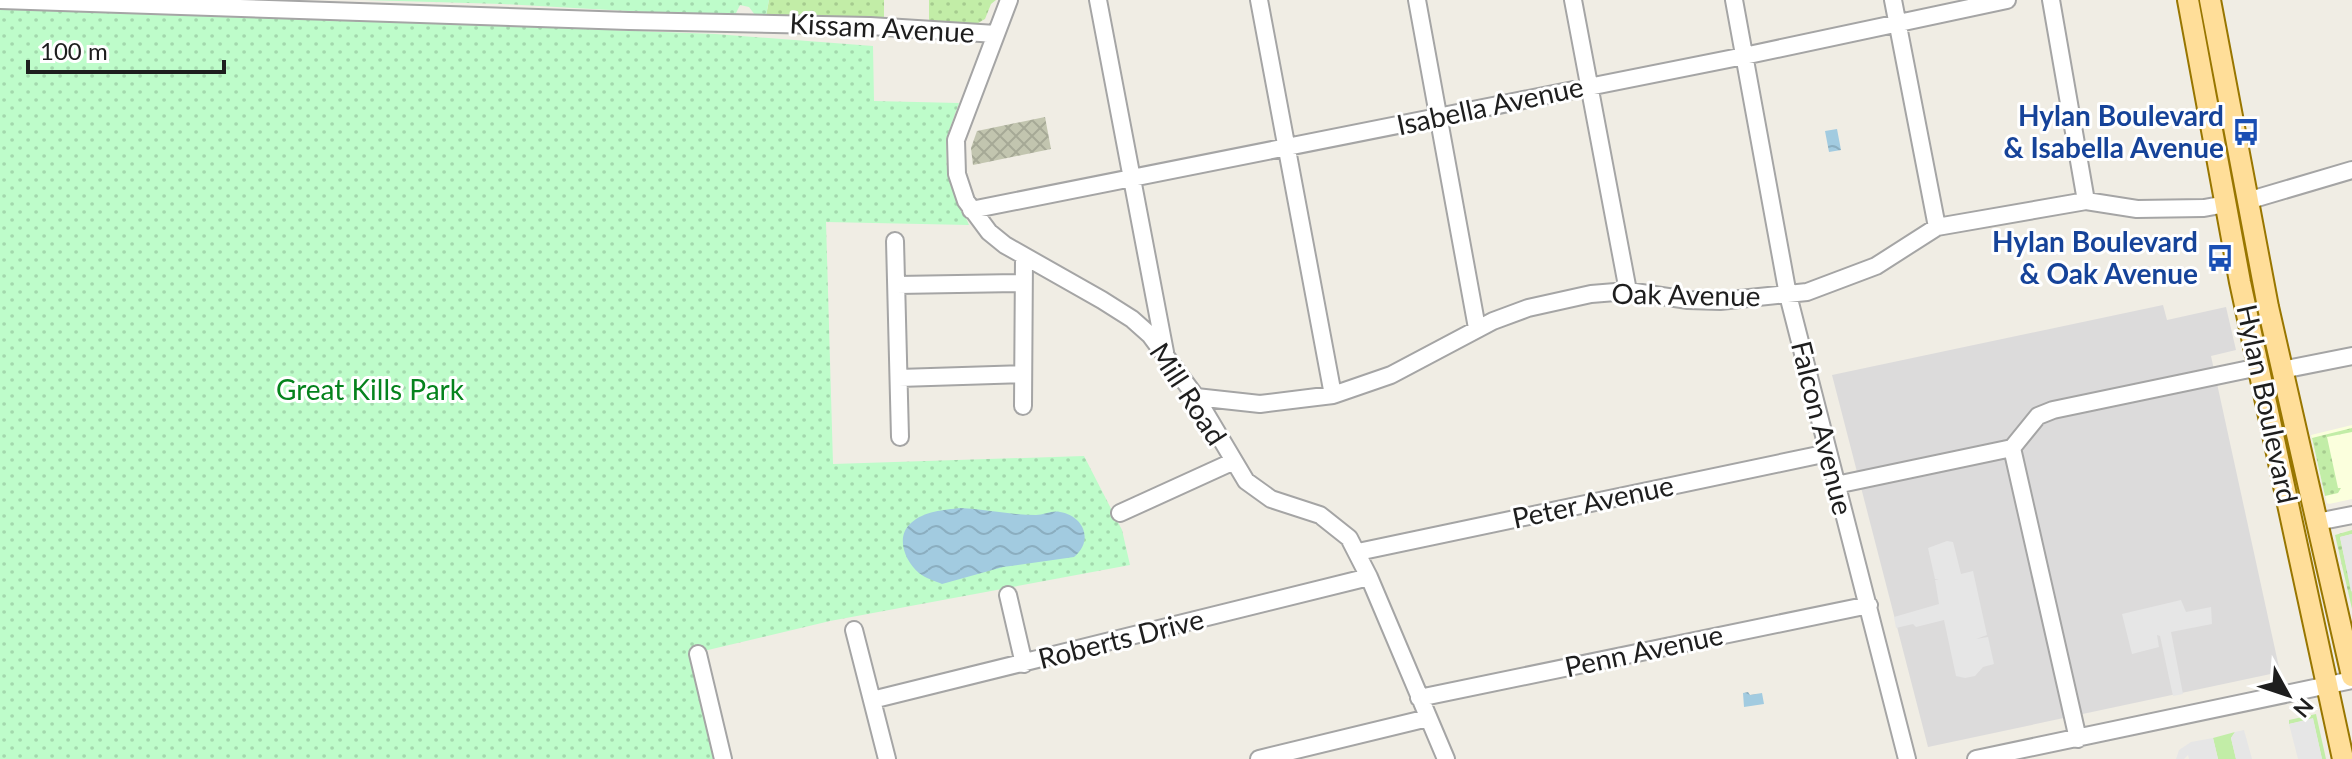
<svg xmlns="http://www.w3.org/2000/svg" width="2352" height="759" viewBox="0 0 2352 759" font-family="Lato,sans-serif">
<defs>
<pattern id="construction-cross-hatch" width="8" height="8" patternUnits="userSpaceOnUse" patternTransform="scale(2)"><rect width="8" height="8" fill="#c2c5af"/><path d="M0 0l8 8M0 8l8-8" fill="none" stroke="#a6a996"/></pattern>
<pattern id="grass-dots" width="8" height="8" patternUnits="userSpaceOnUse" patternTransform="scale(2)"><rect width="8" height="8" fill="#c2eda7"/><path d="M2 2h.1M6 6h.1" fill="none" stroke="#a6cb8f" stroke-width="1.8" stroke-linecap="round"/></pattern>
<pattern id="park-dots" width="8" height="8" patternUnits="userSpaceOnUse" patternTransform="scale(2)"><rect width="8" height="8" fill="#befcca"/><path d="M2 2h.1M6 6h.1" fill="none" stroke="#a3d8ad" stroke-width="1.8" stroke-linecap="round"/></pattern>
<pattern id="water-waves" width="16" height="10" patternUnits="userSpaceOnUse" patternTransform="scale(2)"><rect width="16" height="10" fill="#a2cbe0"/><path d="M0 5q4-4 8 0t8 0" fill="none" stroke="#8baec0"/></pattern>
</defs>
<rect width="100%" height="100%" fill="#f0ede4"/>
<path fill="#dcdbdb" d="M2163,305L2167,320L2226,307L2236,350L2211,356L2280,672L1928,747L1832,375Z"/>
<path fill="#fbffdd" d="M2352,425V499L2329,504L2327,503L2311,435Z"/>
<path fill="url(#construction-cross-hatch)" d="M1045,117L1051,149L973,165L971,148L977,131Z"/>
<path fill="url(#grass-dots)" d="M769,0H884V21L766,16Z
M929,0H996L991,4L985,19L973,26L929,23Z
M2352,428V432L2327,437L2338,488H2341L2338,493L2325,496L2312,438Z
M2352,530V534L2340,537L2352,593V609L2335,535Z"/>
<path fill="url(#park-dots)" d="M364,0H769L766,16L755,15L749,7L740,5L734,17L502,4Z
M0,6L715,34L873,46L874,101L959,103L946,139L947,171L969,225L826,222L833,464L1084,456L1122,530L1130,565L830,621L691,654L717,759H0Z"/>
<path fill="#c2eda7" d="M2316,714L2326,759H2322L2313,719L2289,724V720Z
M2235,732L2231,738L2236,759H2218L2213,738Z"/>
<path fill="#e6e6e6" d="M2352,534V591H2351L2340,537Z
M1947,541L1953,542L1961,574L1973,571L1987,635L1976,639L1988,637L1994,664L1983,667L1975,676L1965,678L1956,676L1944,620L1916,627L1913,624L1896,628L1894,617L1939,604L1935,580L1939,579H1935L1928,548Z
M2181,600L2186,612L2211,607L2212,624L2171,632L2183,694L2173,696L2160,636L2157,635L2159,647L2132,654L2122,614Z
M2313,718L2322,759H2298L2289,724Z
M2244,730L2252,759H2236L2231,738L2235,732Z
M2213,738L2218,759H2189L2188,755L2184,759H2176L2179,750L2191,742Z"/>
<path fill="url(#water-waves)" d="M1837,129L1841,150L1829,152L1825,131Z
M960,508C985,509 1010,515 1036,515C1044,515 1052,510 1060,512C1084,516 1094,541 1074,557L1003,567L942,584C935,581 925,578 919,573C905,561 895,537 911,523C924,511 944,510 960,508Z
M1748,692L1750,695L1762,693L1764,704L1744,707L1743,693Z"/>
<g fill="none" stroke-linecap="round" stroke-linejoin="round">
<g stroke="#a5a5a5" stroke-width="20">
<path id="minor" d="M0,0L629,21L870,26L996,34
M1009,0L956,140L957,174L966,201L989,232L1005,245L1102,300L1132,319L1150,335L1196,397L1246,481L1271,499L1320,515L1349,538L1369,577L1446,759
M1098,0L1165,352
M1259,0L1333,395
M1417,0L1477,328
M1573,0L1628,291
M1734,0L1788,295L1907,759
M1893,0L1937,227
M2051,0L2086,201
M2247,201L2352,170
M971,210L1744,56L2007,0
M895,241L900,437
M897,285L1023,283
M2282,370L2352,356
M899,378L1023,374
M1196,397L1260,404L1333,395L1391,375L1493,321L1528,308L1591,294L1628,291L1688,300L1720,301L1807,292L1876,266L1937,227L2086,201L2137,209L2204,208L2226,204
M1023,406L1024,258
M2012,448L2078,739
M1836,485L2012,448L2038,416L2053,410L2259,367
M1120,513L1232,462
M2317,522L2352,515
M1358,552L1828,453
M1008,595L1024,664
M854,630L887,759
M698,654L723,759
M1419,698L1869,605
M872,700L1369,577
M1259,759L1428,718
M1976,759L2352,680"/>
</g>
<g stroke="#987600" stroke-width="24">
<path id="major" d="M2188,0L2240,282L2343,759
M2210,0L2268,307L2352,676"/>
</g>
<use href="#minor" stroke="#fff" stroke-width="16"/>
<use href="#major" stroke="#ffde99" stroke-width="20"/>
</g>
<defs>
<g id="bus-bare" transform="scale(2.16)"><path d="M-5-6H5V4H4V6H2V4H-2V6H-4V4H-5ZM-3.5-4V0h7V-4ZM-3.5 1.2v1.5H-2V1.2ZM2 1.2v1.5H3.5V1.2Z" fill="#1a4fb4" stroke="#fff" stroke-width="2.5" paint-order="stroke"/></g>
</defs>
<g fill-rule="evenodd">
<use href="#bus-bare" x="2246" y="132"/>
<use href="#bus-bare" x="2220" y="258"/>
</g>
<g text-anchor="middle" stroke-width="6" stroke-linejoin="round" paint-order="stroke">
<g font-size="28" fill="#1e1e1e" stroke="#fff">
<text transform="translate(882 28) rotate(3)" y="10">Kissam Avenue</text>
<text transform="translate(1490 106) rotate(-12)" y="10">Isabella Avenue</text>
<text transform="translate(1686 295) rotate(1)" y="10">Oak Avenue</text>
<text transform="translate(1188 394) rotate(57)" y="10">Mill Road</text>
<text transform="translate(2267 404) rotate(78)" y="10">Hylan Boulevard</text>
<text transform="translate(1822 428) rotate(76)" y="10">Falcon Avenue</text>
<text transform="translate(1593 502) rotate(-12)" y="10">Peter Avenue</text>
<text transform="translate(1121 639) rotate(-14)" y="10">Roberts Drive</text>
<text transform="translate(1644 651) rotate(-12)" y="10">Penn Avenue</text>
</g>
<g font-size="28" font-weight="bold" fill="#164399" stroke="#fff" text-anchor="end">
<text x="2224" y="126">Hylan Boulevard<tspan x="2224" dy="32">&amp; Isabella Avenue</tspan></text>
<text x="2198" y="252">Hylan Boulevard<tspan x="2198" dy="32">&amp; Oak Avenue</tspan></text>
</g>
<g font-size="28" fill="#05831d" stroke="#fff">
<text x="370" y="400">Great Kills Park</text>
</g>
</g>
<g transform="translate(2288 695) rotate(130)" stroke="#ffffff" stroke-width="6" paint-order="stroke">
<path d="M0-6L14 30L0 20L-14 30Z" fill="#1e1e1e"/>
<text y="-12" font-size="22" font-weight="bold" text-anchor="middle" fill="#1e1e1e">N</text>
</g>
<path d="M28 60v12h196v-12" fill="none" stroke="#1e1e1e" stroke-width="4"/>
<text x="40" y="60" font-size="24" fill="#1e1e1e" stroke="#ffffff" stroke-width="6" paint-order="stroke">100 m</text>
</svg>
